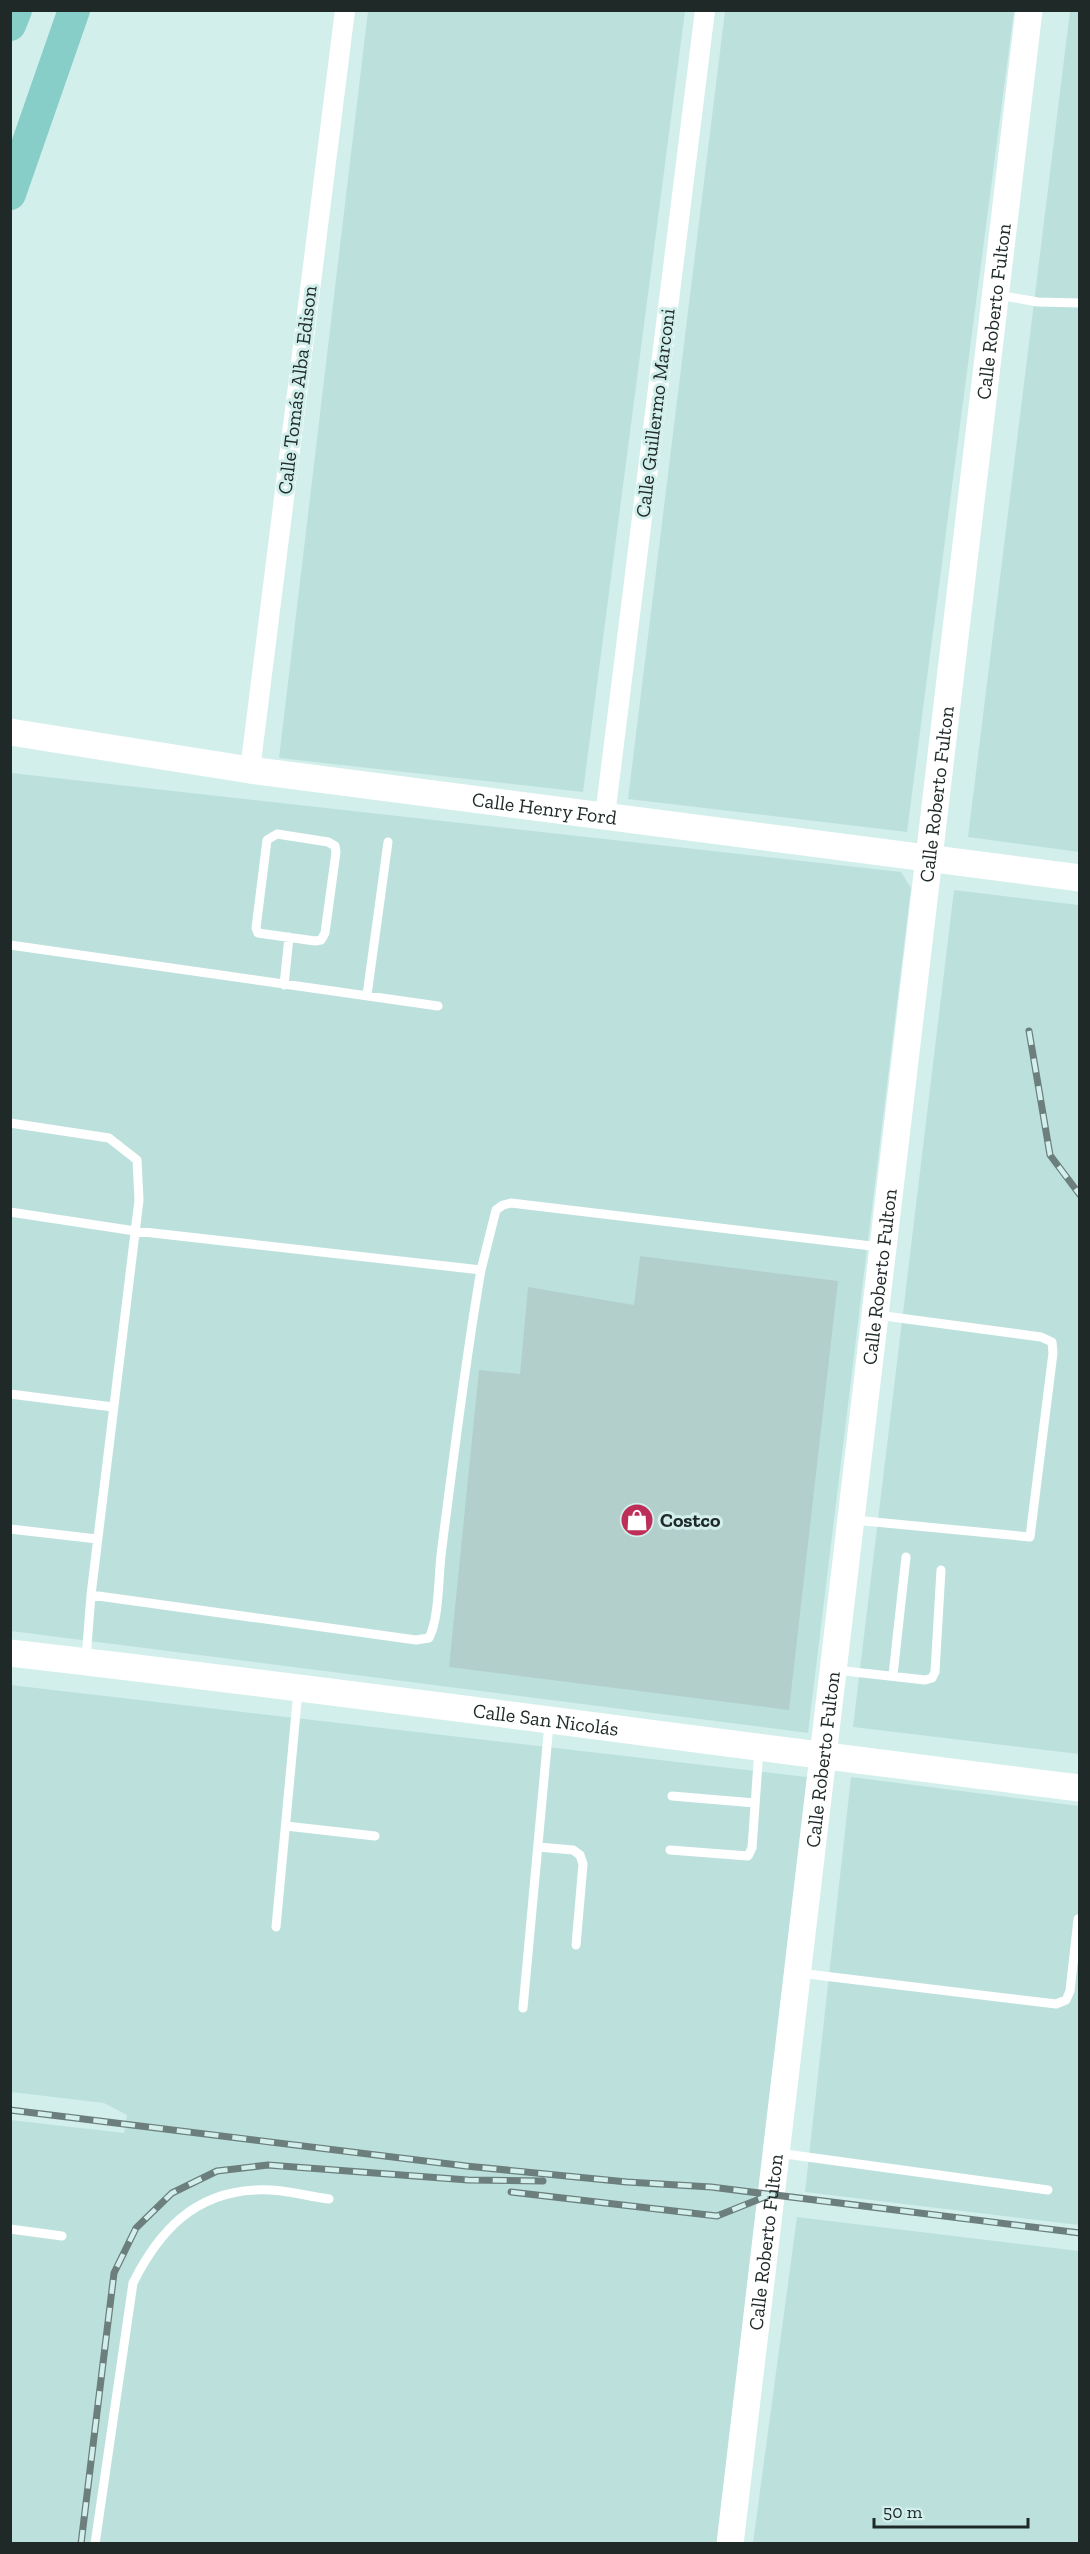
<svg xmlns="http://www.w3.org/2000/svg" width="1090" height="2554" viewBox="0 0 1090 2554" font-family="'Zilla Slab',serif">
<rect width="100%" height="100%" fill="#d2efec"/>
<path fill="#bce1dd" d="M368,11H685L583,792L279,758Z
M725,11H1014L907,832L628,799Z
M1070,11H1079V852L968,837Z
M11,773L901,872L911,888L808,1733L11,1631Z
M954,890L1079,905V1754L853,1727Z
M10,1685L807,1777L717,2543H11V2120L124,2133L127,2115L104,2103L11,2092Z
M851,1777L1079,1806V2225L805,2192Z
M797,2217L1079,2251V2543H753Z"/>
<path fill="#b3cfcc" d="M640,1256L838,1281L789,1710L449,1667L479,1370L520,1374L528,1287L634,1305Z"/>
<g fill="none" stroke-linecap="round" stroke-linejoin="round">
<path stroke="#fff" stroke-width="9" d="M998,295L1038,302L1080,303
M277,834L328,842L335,846L336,852L325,933L321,940L315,941L258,933L256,928L267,840Z
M10,945L438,1006
M284,985L289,937
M367,995L388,842
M10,1123L109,1138L137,1160L139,1200L91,1595L86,1658
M10,1212L135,1231L481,1270C465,1362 454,1455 442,1547C438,1573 440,1617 429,1638L416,1640L91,1595
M481,1270L496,1210L503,1205L511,1203L880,1247
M10,1394L113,1407
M854,1520L1030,1537L1053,1353L1052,1342L1041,1337L877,1315
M10,1529L97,1539
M836,1670L925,1680L932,1678L935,1672L941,1570
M893,1675L906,1557
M672,1796L755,1803
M286,1826L375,1836
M538,1847L573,1850L580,1855L583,1864L576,1945
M670,1850L748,1856L752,1848L759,1749
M276,1927L298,1691
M799,1973L1056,2004L1066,2000L1070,1991L1078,1919
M523,2008L549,1724
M778,2153L1048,2190
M10,2229L62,2236
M95,2544L133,2283C159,2231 194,2193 255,2190C279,2188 305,2196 329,2199"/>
<path stroke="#fff" stroke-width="20" d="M250,770L345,10
M605,816L705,10"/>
<g stroke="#fff" stroke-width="27">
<path id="s1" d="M10,732L250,770L1080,878"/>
<path id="s2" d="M10,1653C367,1694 723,1744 1080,1788"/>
<path id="s3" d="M730,2544L1029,10"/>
</g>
<path stroke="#87cdc8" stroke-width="32" d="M10,25L16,10
M10,194L74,10"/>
<g stroke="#6c7f7d" stroke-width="7">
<path id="rail" d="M1029,1031L1050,1155L1080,1195
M10,2110L466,2166L627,2182L711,2187L1080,2233
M511,2192L717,2216L767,2196
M81,2544L114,2273L136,2228L172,2193L217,2171L268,2165L468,2180L543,2181"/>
</g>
<use href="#rail" stroke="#d2efec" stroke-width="4.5" stroke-dasharray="14" stroke-linecap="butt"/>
</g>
<defs>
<g id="shop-disc" transform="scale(1.725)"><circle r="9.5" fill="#bd2e59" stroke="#d2efec"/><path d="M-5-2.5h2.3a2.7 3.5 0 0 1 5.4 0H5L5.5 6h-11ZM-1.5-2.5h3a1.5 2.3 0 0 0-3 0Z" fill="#fff"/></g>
</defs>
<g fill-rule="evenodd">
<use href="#shop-disc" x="637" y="1520"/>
</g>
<g text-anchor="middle" stroke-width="6" stroke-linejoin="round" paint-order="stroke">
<g font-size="20" fill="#1e2928" stroke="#d2efec">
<text dy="7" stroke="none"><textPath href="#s3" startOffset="2248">Calle Roberto Fulton</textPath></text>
<text transform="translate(297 390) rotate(-83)" y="7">Calle Tomás Alba Edison</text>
<text transform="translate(655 413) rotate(-83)" y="7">Calle Guillermo Marconi</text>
<text dy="7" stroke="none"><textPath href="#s3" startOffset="1762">Calle Roberto Fulton</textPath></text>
<text dy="7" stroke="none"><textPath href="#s1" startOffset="540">Calle Henry Ford</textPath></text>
<text dy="7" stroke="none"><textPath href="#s3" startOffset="1276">Calle Roberto Fulton</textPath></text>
<text dy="7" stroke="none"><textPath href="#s2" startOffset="540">Calle San Nicolás</textPath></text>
<text dy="7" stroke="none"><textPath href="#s3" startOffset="790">Calle Roberto Fulton</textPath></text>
<text dy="7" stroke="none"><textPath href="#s3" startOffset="304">Calle Roberto Fulton</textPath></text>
</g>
<g font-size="20" font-weight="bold" fill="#1e2928" stroke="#d2efec" text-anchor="start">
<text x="660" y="1527">Costco</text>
</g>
</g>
<rect width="1090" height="2554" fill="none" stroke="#1e2928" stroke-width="24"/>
<path d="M874 2518v9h154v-9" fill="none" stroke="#1e2928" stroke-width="3"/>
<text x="883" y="2518" font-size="18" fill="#1e2928" stroke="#d2efec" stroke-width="4.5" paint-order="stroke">50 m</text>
</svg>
